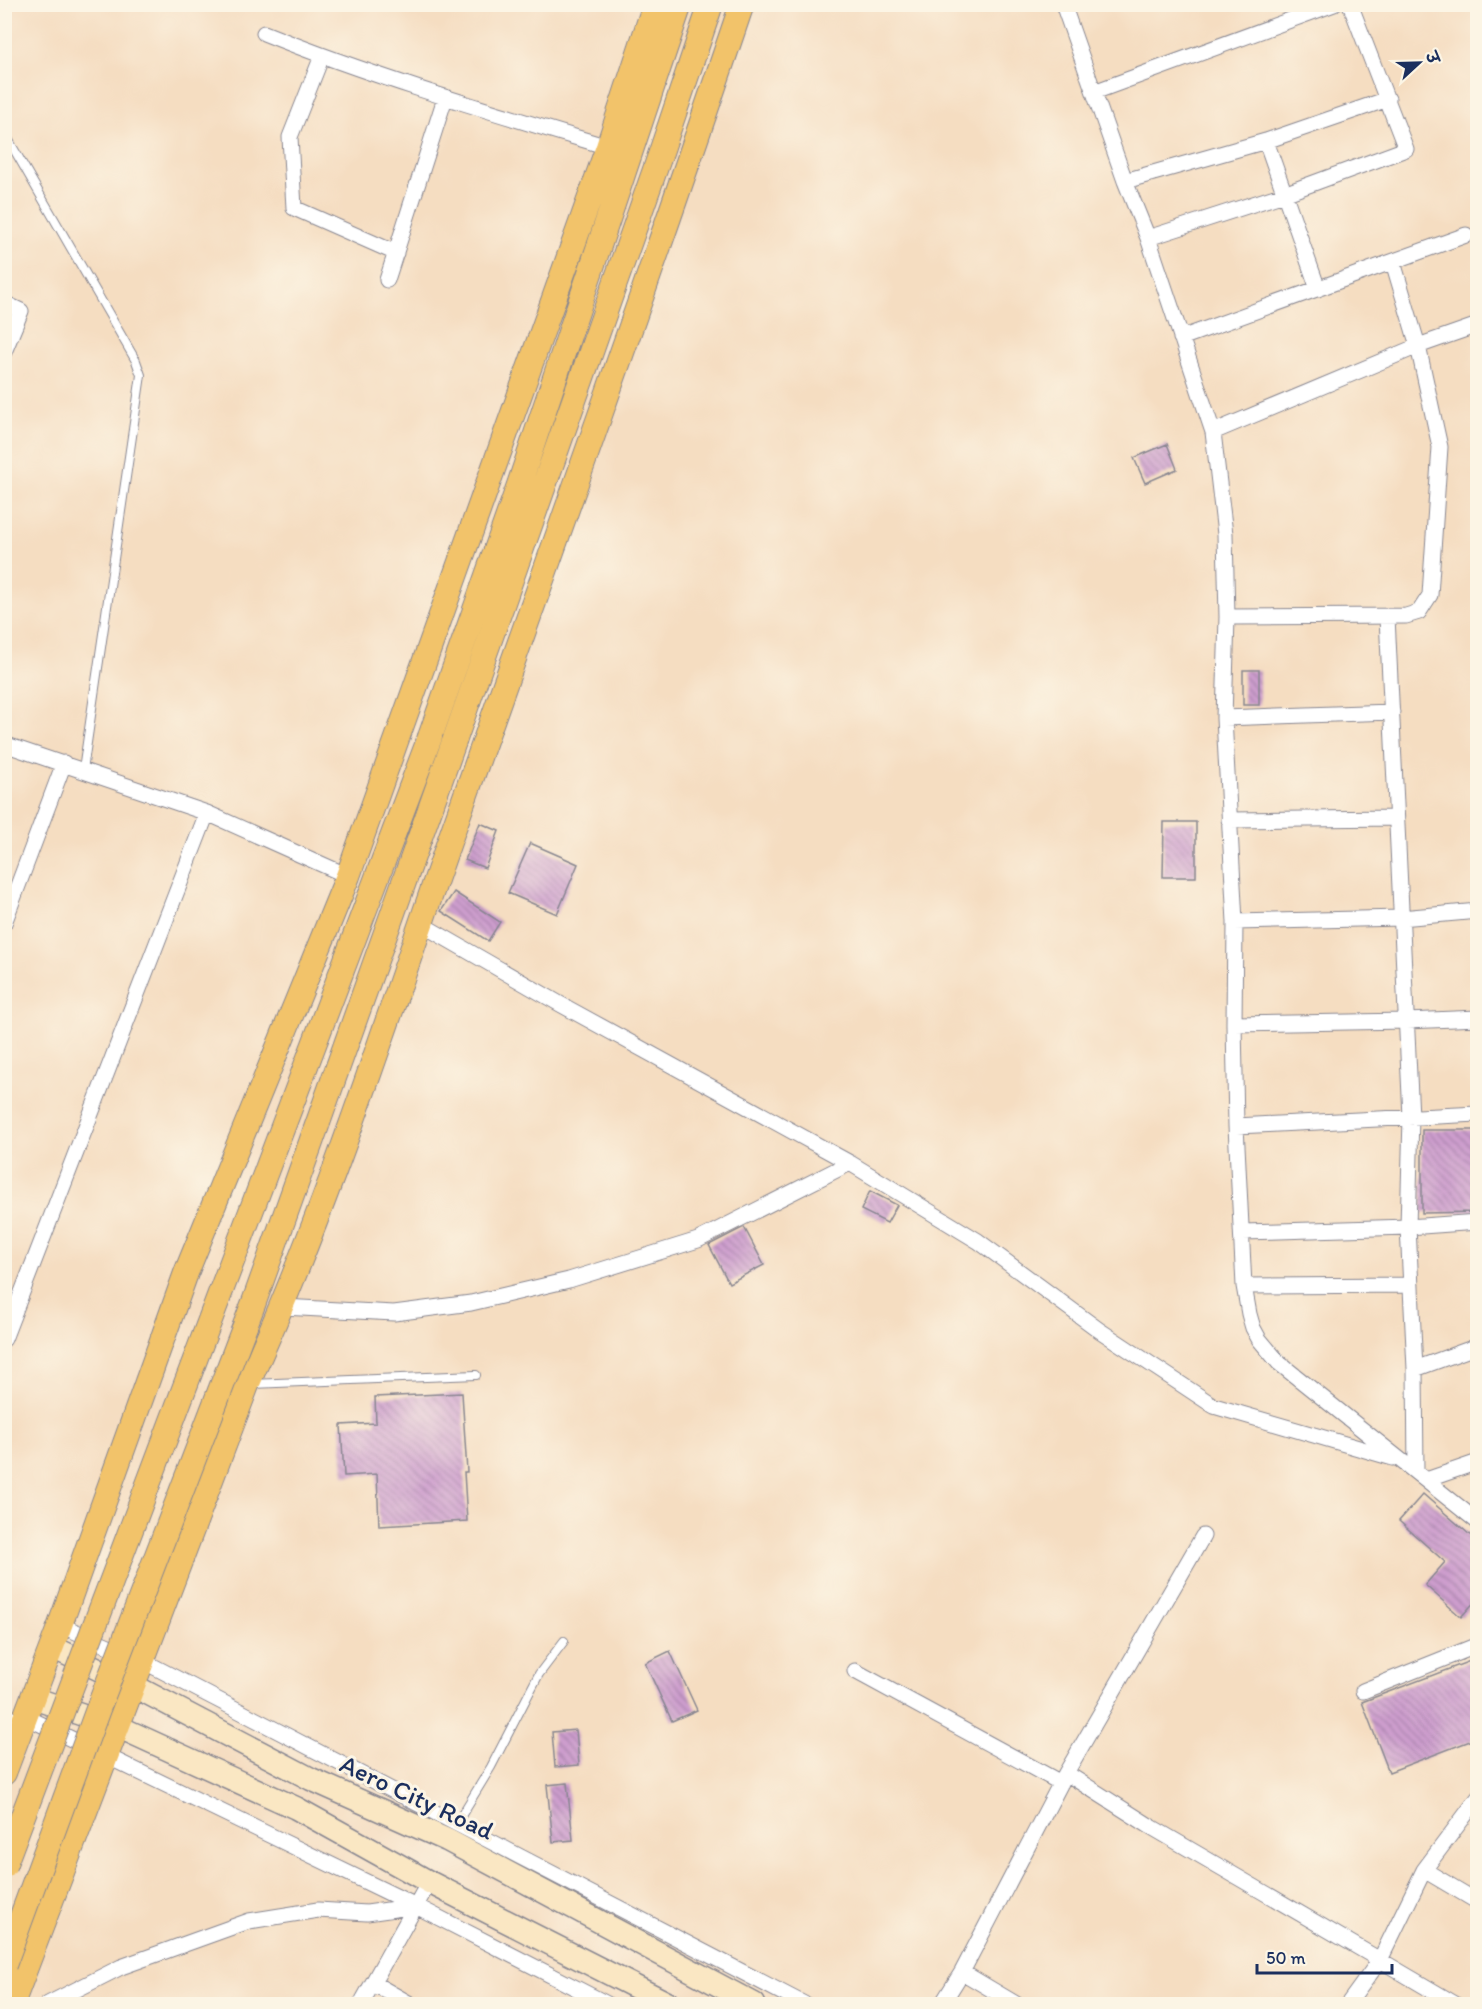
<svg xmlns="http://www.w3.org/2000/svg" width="1482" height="2009" viewBox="0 0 1482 2009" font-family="Itim,'Playpen Sans Deva',sans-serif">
<defs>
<pattern id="building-back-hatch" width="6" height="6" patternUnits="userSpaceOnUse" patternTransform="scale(1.5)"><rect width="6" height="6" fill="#ce9ece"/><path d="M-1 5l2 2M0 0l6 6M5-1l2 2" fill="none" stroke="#a681aa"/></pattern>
</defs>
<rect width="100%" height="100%" fill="#fcf5e5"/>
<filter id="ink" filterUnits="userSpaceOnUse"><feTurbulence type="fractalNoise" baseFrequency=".0167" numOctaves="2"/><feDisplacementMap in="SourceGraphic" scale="12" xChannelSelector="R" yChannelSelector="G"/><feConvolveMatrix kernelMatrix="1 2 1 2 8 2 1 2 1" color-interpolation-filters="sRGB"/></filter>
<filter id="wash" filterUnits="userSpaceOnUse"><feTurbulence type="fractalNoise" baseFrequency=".008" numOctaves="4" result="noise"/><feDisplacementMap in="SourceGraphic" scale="24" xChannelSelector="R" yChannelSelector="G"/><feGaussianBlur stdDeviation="1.35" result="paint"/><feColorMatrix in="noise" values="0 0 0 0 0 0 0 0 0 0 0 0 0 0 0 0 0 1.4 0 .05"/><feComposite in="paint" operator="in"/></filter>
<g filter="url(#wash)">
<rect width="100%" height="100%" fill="#f5ddc1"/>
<g id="blocks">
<path fill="url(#building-back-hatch)" d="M1167,444L1177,469L1145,483L1134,458Z
M1243,670H1259V705H1243Z
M1164,822H1196V877H1163Z
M480,823L499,831L485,868L465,860Z
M530,843L578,864L557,914L508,893Z
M454,892L500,922L488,941L441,911Z
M1422,1130H1478V1212L1422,1213Z
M870,1191L897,1205L887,1223L861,1210Z
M744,1227L764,1265L729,1283L709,1245Z
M462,1393L467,1472H464L467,1521L379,1526L377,1474L344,1476L341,1425L376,1423L375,1397Z
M1423,1494L1478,1542V1598L1461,1617L1425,1585L1445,1562L1399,1521Z
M670,1651L697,1710L672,1721L645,1663Z
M1478,1658V1738L1389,1772L1362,1702Z
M576,1730L579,1765L555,1767L552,1732Z
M567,1783L573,1840L553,1842L547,1785Z"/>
</g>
</g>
<g filter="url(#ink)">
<use href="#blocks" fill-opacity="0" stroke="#888690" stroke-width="1.5"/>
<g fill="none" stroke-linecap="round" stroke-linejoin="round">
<g stroke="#888690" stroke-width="10">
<path id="lane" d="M4,132L136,361L141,375L83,770
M252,1384L476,1375
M455,1826L491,1767L539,1674L564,1641"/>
</g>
<g stroke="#888690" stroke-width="17">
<path id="street" d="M1063,4L1125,181L1148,238L1213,432L1225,534L1227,617L1224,718L1235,922L1234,1024L1236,1126L1244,1286L1249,1314L1253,1328L1259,1339L1279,1363L1478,1522
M264,33C376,78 492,112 608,147
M322,56L290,137L294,208L396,253
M1094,92L1334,4
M1266,141L1318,289
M1125,181L1266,141L1388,99
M1148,238L1284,194L1406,149L1350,4
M387,280L445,98
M4,303L21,311L4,352
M1181,338L1466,235
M1213,432L1418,346L1475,326
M1227,617L1406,616L1419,612L1430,595L1440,447L1418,346L1393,262
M1387,617L1411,1117L1408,1227L1415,1369L1416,1472
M1224,718L1392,712
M4,744L207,813L348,876
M1229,820L1395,818
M1235,922L1401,918L1478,911
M4,923L64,763
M421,924L560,1004L850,1163L978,1241L1099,1330L1214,1406L1393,1458
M1234,1024L1407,1021L1478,1018
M1236,1126L1478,1114
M1243,1232L1408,1227L1478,1222
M1244,1286L1411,1285
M283,1307L394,1313L471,1303L569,1280L698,1240L850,1163
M4,1339L207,813
M1415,1369L1478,1346
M1426,1480L1478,1462
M1203,1536L1066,1773L1148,1825L1380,1960L1348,2004
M60,1625L143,1661L804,2004
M855,1671L1061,1783
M1363,1691L1478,1645
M4,1716L23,1723
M26,1717L416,1906L607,2004
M1424,1870L1478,1902
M962,1972L1016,2004
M373,1983L410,2004
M48,2004L121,1967L249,1921L318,1910L367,1913L416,1906
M361,2004L429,1882
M942,2004L962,1972L1066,1773
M1455,2004L1380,1960L1424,1870L1478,1798"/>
</g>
<g stroke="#888690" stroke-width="25">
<path id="secondary" d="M52,1647L134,1686L311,1779L447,1840L754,2004
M33,1698L119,1727L296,1808L429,1882L669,2004"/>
</g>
<g stroke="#888690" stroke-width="26">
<path id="primary" d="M430,737L519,485L680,4
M455,739L657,164L711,4
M4,1773L60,1625L186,1273L348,876L608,147L655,4
M12,2004L247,1385C330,1203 389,1013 455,825C552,552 649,279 742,4"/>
</g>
<use href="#lane" stroke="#fff" stroke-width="8"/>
<use href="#street" stroke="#fff" stroke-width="15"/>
<use href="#secondary" stroke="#fae7c3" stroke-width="22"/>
<use href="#primary" stroke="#f2c36a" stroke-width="24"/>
<g stroke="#888690" stroke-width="26" stroke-linecap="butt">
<path id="primary-bridge" d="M4,1866C148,1491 285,1113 430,737
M4,1965L98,1709L254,1302L455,739"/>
</g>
<use href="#primary-bridge" stroke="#f2c36a" stroke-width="24"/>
</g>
</g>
<g text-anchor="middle" stroke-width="6" stroke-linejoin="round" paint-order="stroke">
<g font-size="26" fill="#1b2f5e" stroke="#fcf5e5">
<text transform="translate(417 1797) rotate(25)" y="9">Aero City Road</text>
</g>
</g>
<rect width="1482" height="2009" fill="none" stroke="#fcf5e5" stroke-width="24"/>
<g transform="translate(1419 63) rotate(68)" stroke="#fcf5e5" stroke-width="4.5" paint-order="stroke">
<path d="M0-4.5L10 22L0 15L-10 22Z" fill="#1b2f5e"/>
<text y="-9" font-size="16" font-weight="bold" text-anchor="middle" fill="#1b2f5e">उ</text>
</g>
<path d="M1257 1964v9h135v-9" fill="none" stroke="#1b2f5e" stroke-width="3"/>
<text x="1266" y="1964" font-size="18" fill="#1b2f5e" stroke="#fcf5e5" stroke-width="4.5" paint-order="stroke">50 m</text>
</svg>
